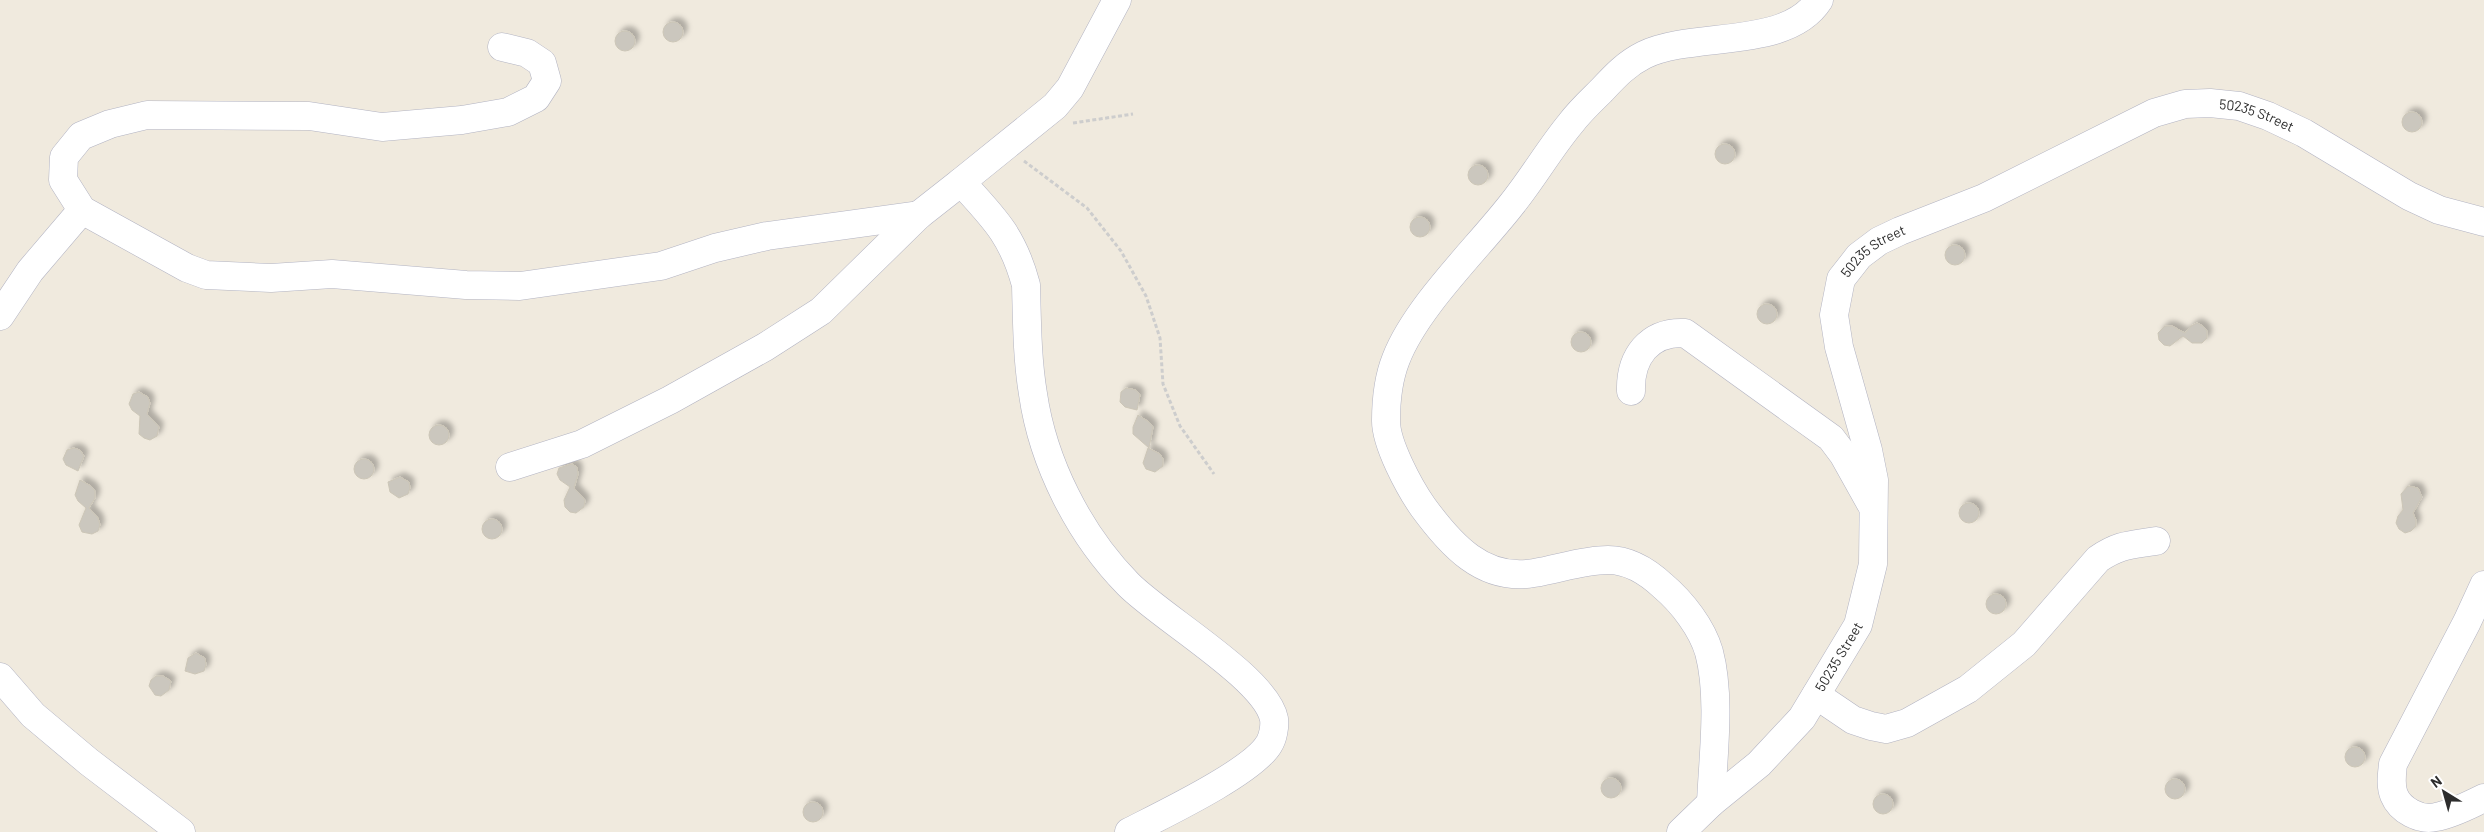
<svg xmlns="http://www.w3.org/2000/svg" width="2484" height="832" viewBox="0 0 2484 832" font-family="Barlow,sans-serif">
<defs>
<filter id="shadow"><feDropShadow dx="4.5" dy="-4.5" stdDeviation="2.5" flood-color="#0004"/></filter>
</defs>
<rect width="100%" height="100%" fill="#f0eade"/>
<path fill="#cbc7be" stroke="#ccc6b7" filter="url(#shadow)" d="M663 32a10 10 0 1 1 20 0a10 10 0 1 1-20 0Z
M615 41a10 10 0 1 1 20 0a10 10 0 1 1-20 0Z
M2402 122a10 10 0 1 1 20 0a10 10 0 1 1-20 0Z
M1715 154a10 10 0 1 1 20 0a10 10 0 1 1-20 0Z
M1468 175a10 10 0 1 1 20 0a10 10 0 1 1-20 0Z
M1410 227a10 10 0 1 1 20 0a10 10 0 1 1-20 0Z
M1945 255a10 10 0 1 1 20 0a10 10 0 1 1-20 0Z
M1757 314a10 10 0 1 1 20 0a10 10 0 1 1-20 0Z
M2197,323L2203,326L2207,331V338L2202,343H2192L2183,336L2170,346L2164,345L2159,340L2158,333L2165,326H2172L2185,333L2191,326Z
M1571 342a10 10 0 1 1 20 0a10 10 0 1 1-20 0Z
M1126,388L1136,390L1140,395L1137,410L1125,407L1120,402L1121,392Z
M139,392L148,397L150,403L147,414L159,427L157,436L150,440L144,438L139,434L140,416L132,410L129,404L133,394Z
M1138,415L1149,422L1153,427L1149,448L1133,434V427Z
M429 435a10 10 0 1 1 20 0a10 10 0 1 1-20 0Z
M74,448L80,450L84,456L78,471L66,465L63,459L67,450Z
M1148,448L1160,454L1163,459V466L1155,472L1146,469L1143,463Z
M354 469a10 10 0 1 1 20 0a10 10 0 1 1-20 0Z
M572,464L577,467L578,474L574,488L585,500L584,507L576,513L570,512L565,507L564,500L570,487L560,480L557,474L559,468Z
M400,477L409,482L410,488L408,494L399,498L390,492L388,482Z
M80,480L91,486L95,491V498L89,508L98,518L100,525L98,531L92,534L82,532L79,525L86,508L78,501L75,495Z
M2408,486L2418,488L2422,497L2413,513L2416,520V526L2411,531L2405,533L2399,529L2396,523L2398,516L2403,510L2401,494Z
M1959 513a10 10 0 1 1 20 0a10 10 0 1 1-20 0Z
M482 529a10 10 0 1 1 20 0a10 10 0 1 1-20 0Z
M1986 604a10 10 0 1 1 20 0a10 10 0 1 1-20 0Z
M196,653L205,658L206,665L204,671L195,674L185,671L188,658Z
M156,676H163L171,681L169,690L161,696L155,695L149,686L151,680Z
M2345 757a10 10 0 1 1 20 0a10 10 0 1 1-20 0Z
M1601 788a10 10 0 1 1 20 0a10 10 0 1 1-20 0Z
M2165 789a10 10 0 1 1 20 0a10 10 0 1 1-20 0Z
M1873 804a10 10 0 1 1 20 0a10 10 0 1 1-20 0Z
M803 812a10 10 0 1 1 20 0a10 10 0 1 1-20 0Z"/>
<g fill="none" stroke-linecap="round" stroke-linejoin="round">
<g stroke="#b2b3c2" stroke-width="29">
<g id="minor">
<path d="M1117,0L1070,88L1055,106L961,182C994,218 1013,236 1026,285C1027,321 1027,358 1033,394C1043,463 1079,534 1128,584C1160,617 1266,678 1274,719C1275,726 1273,738 1269,744C1253,772 1160,816 1129,832"/>
<path d="M502,47L527,53L542,63L547,81L536,98L508,112L462,120L382,127L309,116L147,115L110,124L81,136L64,157L63,180L82,210L187,268L206,275L271,278L332,274L466,285L520,286L661,266L715,248L767,236L919,215"/>
<path d="M0,316L30,271L82,210"/>
<path d="M1631,391C1630,357 1649,331 1685,333L1831,438L1843,454L1871,504"/>
<path d="M510,467L582,444L670,400L765,347L821,311L919,215L961,182"/>
<path d="M2484,585L2467,622L2393,764C2392,774 2390,785 2394,795C2400,810 2420,821 2436,817C2453,814 2469,805 2484,798"/>
<path d="M0,677L33,715L89,762L181,832"/>
<path d="M1816,695L1853,720L1871,726L1886,729L1907,723L1968,689L2024,644L2098,559C2120,544 2131,545 2156,541"/>
<path d="M1711,803C1713,756 1721,697 1709,652C1702,628 1682,602 1663,586C1648,572 1630,560 1608,560C1583,560 1559,569 1534,573C1483,582 1450,544 1423,507C1409,487 1386,444 1386,421C1386,400 1388,379 1396,359C1416,307 1477,249 1512,204C1533,178 1550,148 1571,123C1580,111 1591,101 1601,91C1615,76 1626,64 1644,55C1694,31 1787,50 1819,0"/>
<path id="s1" d="M1681,832L1711,803L1759,764L1802,718L1858,625L1873,564L1874,480L1868,450L1839,347L1834,315L1841,279L1859,256L1879,241L1900,231L1984,198L2154,113L2185,104L2210,103L2239,106L2268,116L2304,133L2409,196L2439,210L2484,222"/>
</g>
</g>
<path stroke="#cdcdcd" stroke-width="3" stroke-dasharray="4 2.5" stroke-linecap="butt" d="M1073,123L1133,114
M1024,161L1087,208L1121,251L1146,296L1160,338L1163,384L1180,426L1214,474"/>
<use href="#minor" stroke="#fff" stroke-width="28"/>
</g>
<g text-anchor="middle" stroke-width="5" stroke-linejoin="round" paint-order="stroke">
<g font-size="14" fill="#2d2d2d" stroke="#fff">
<text dy="5" stroke="none"><textPath href="#s1" startOffset="1092">50235 Street</textPath></text>
<text dy="5" stroke="none"><textPath href="#s1" startOffset="672">50235 Street</textPath></text>
<text dy="5" stroke="none"><textPath href="#s1" startOffset="238">50235 Street</textPath></text>
</g>
</g>
<g transform="translate(2444 792) rotate(323)" stroke="#ffffff" stroke-width="4" paint-order="stroke">
<path d="M0-4L9 19L0 12L-9 19Z" fill="#2d2d2d"/>
<text y="-8" font-size="14" font-weight="bold" text-anchor="middle" fill="#2d2d2d">N</text>
</g>
</svg>
